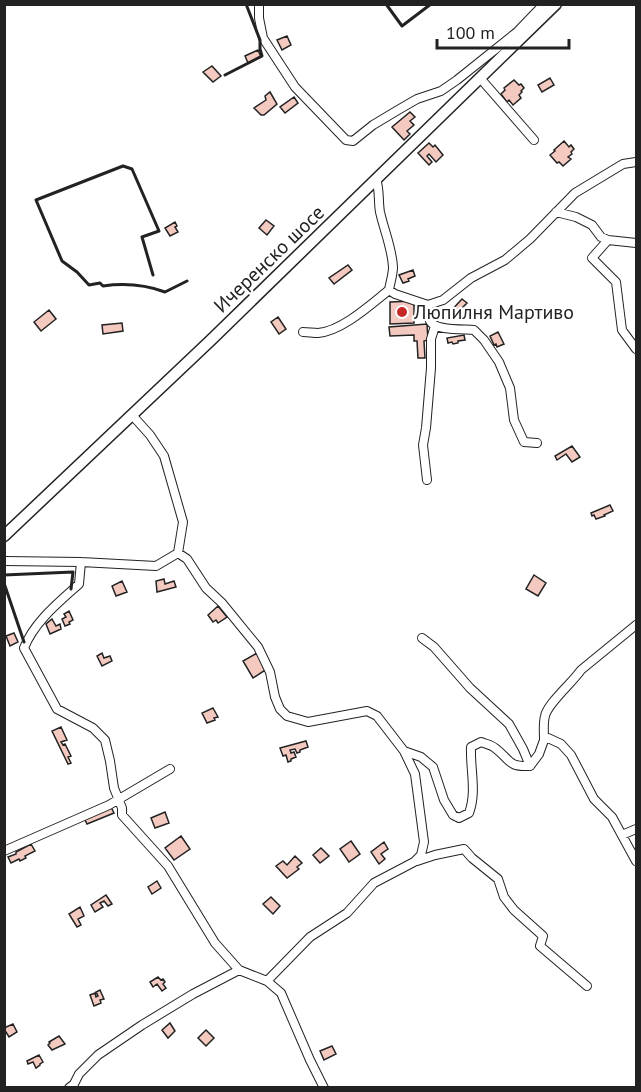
<svg xmlns="http://www.w3.org/2000/svg" width="641" height="1092" viewBox="0 0 641 1092" font-family="'PT Sans',sans-serif">
<rect width="100%" height="100%" fill="#fff"/>
<path fill="#f3c9c0" stroke="#222" stroke-width="1.5" d="M287,36L291,45L282,50L277,40Z
M258,50L261,57L248,63L245,56Z
M212,66L221,76L213,82L203,72Z
M550,78L554,85L542,92L538,85Z
M514,80L519,85L521,84L524,88L521,91L522,92L519,95L521,98L513,105L509,100L507,102L501,94L505,90L504,88Z
M270,92L277,104L264,115H261L254,108L266,100L265,96Z
M294,97L298,103L285,113L280,107Z
M410,112L415,117L410,121L414,125L407,131L410,134L404,140L392,127Z
M564,141L569,147L571,145L574,149L571,152L572,154L568,157L571,159L563,166L559,162L557,163L550,155L555,151L554,150Z
M429,143L433,147L435,145L443,155L436,162L429,154L427,156L432,162L429,165L418,153Z
M266,220L274,226L267,235L259,228Z
M175,222L177,226L175,227L178,232L170,236L165,228Z
M348,265L352,270L334,284L329,278Z
M413,270L415,276L408,279L409,281L403,283L399,275Z
M462,299L467,303L452,318L448,314Z
M414,301V323L390,324V302Z
M49,310L56,319L41,331L34,322Z
M278,317L286,329L279,334L271,322Z
M122,323L123,331L103,334L102,325Z
M427,324L428,340L424,341L425,358H418L417,341H414V335L390,336L389,327Z
M498,332L504,344L497,347L496,344L494,345L490,336Z
M464,335L465,340L458,341V343L453,344L452,342L448,343L447,338Z
M572,446L580,457L572,462L566,454L557,460L555,456Z
M610,505L613,511L604,515L605,516L596,519L594,515L592,516L591,513Z
M534,575L546,583L538,596L526,589Z
M164,579L165,584L174,581L176,587L157,592L156,581Z
M122,581L127,592L116,596L112,586Z
M218,606L227,617L218,623L216,620L213,622L208,615Z
M69,611L73,620L69,622L70,624L65,626L62,619L66,617L64,614Z
M52,619L56,626L60,624L61,629L50,634L46,624Z
M14,633L18,642L10,646L6,636Z
M102,653L104,658L110,656L112,661L102,666L97,656Z
M257,653L267,669L253,678L243,661Z
M213,708L218,717L214,718L215,720L207,723L202,713Z
M61,727L67,740L61,742L63,745L65,744L71,756L68,757L71,763L68,764L52,731Z
M306,741L308,747L300,750V752L297,753L295,749L290,750L291,753L294,752L296,757L291,759V761L288,762L286,755L283,756L280,748Z
M111,807L114,813L87,824L84,818Z
M165,812L169,823L155,828L151,818Z
M181,836L190,849L174,860L165,848Z
M351,841L360,854L349,862L340,849Z
M384,842L388,849L381,854L385,859L379,864L371,852Z
M31,844L35,851L25,856L26,858L20,861L19,859L11,863L8,857L16,854V852Z
M321,848L329,856L320,863L313,855Z
M295,856L302,863L297,867L299,869L287,878L276,866L283,861L287,865Z
M157,881L161,888L152,894L148,887Z
M106,895L112,904L108,906L104,901L100,903L103,907L95,912L91,905Z
M271,897L280,906L273,914L263,904Z
M80,907L84,916L78,919L81,925L77,927L69,914Z
M158,977L161,980L163,979L165,982L163,984L166,988L162,991L157,984L153,987L150,982Z
M100,990L104,999L100,1000L101,1003L94,1006L90,995L95,993L96,997L98,996L96,992Z
M170,1023L175,1031L168,1038L162,1030Z
M13,1024L17,1032L9,1037L6,1032H5L4,1028Z
M206,1030L214,1038L206,1046L198,1038Z
M59,1036L65,1044L52,1050L48,1045L50,1043L49,1042Z
M332,1046L336,1054L324,1060L320,1051Z
M39,1055L43,1062L40,1064V1065L36,1068L33,1062L28,1064L27,1061Z"/>
<g fill="none" stroke-linecap="round" stroke-linejoin="round">
<g stroke="#222" stroke-width="10">
<path id="minor" d="M259,4V18L263,38L295,87L346,140L353,141L373,125L398,110L417,99L441,91L457,80L517,32L544,4
M480,78L534,140
M556,212L576,217L592,225L601,237L608,240L636,243
M608,240L592,258L616,282L622,330L636,349
M389,290L395,294L428,305L443,300L471,278L505,260L530,239L575,193L623,164L636,162
M428,305C429,310 428,317 430,321C435,331 464,329 474,330L484,340L499,362L510,388L514,420L524,442L537,443
M303,332C308,332 313,333 318,333C342,331 370,305 389,290C390,283 393,275 393,267C392,248 384,230 380,212C378,201 380,190 376,179
M427,480L423,445L426,428L431,368V339L435,326
M178,553L187,559L206,588L222,603L258,647L270,672L275,697L280,709L287,716L308,722L367,711L377,716L404,751L415,774L424,842L421,855L414,862L374,883L347,913L310,937L267,981
M4,561L81,562L156,566L178,553L183,522L164,456L150,435L132,415
M422,638L434,647L470,688L509,724L523,749L530,766
M544,740C544,732 543,723 545,716C547,704 573,682 581,670L636,625
M404,751L421,757L433,767L444,800L453,815L459,818L469,813C477,792 470,769 471,747L481,742C486,744 492,745 495,748C511,760 507,767 530,766L539,754L544,740L548,738L561,744L571,755L594,799L612,817L636,861
M622,835L636,829
M4,851L109,805L170,769
M417,861L435,855L464,849L472,858L498,879L504,897L514,910L543,936L540,946L587,986
M239,970L267,981L281,993L310,1060L324,1088
M69,1088L74,1084L79,1074L98,1055L142,1025L193,994L239,970L215,943L168,866L122,815V808L114,788L110,761L105,740L93,728L57,709L24,648C34,622 59,602 79,584L81,562"/>
</g>
<g stroke="#222" stroke-width="13">
<path id="tertiary" d="M4,536L211,340L556,4"/>
</g>
<use href="#minor" stroke="#fff" stroke-width="8"/>
<use href="#tertiary" stroke="#fff" stroke-width="10"/>
<path stroke="#222" stroke-width="3" d="M386,4L402,26L431,4
M225,75L262,56L260,49V40L246,4
M153,275L142,237L159,231L132,169L123,166L36,200L62,261L77,272L89,285L100,283L103,286C124,283 146,285 165,292L187,281
M4,575L73,572L71,589
M4,583L24,642"/>
</g>
<circle fill="#c62828" stroke="#fff" stroke-width="2" cx="402" cy="312" r="6"/>
<g text-anchor="middle" stroke-width="4.5" stroke-linejoin="round" paint-order="stroke">
<g font-size="20" fill="#222" stroke="#fff">
<text transform="translate(269 259) rotate(-44)" y="7">Ичеренско шосе</text>
</g>
<g font-size="20" fill="#222" stroke="#fff" text-anchor="start">
<text x="414" y="319">Люпилня Мартиво</text>
</g>
</g>
<rect width="641" height="1092" fill="none" stroke="#222222" stroke-width="12"/>
<path d="M437 39v9h132v-9" fill="none" stroke="#222222" stroke-width="3"/>
<text x="446" y="39" font-size="18" fill="#222222" stroke="#ffffff" stroke-width="4.5" paint-order="stroke">100 m</text>
</svg>
